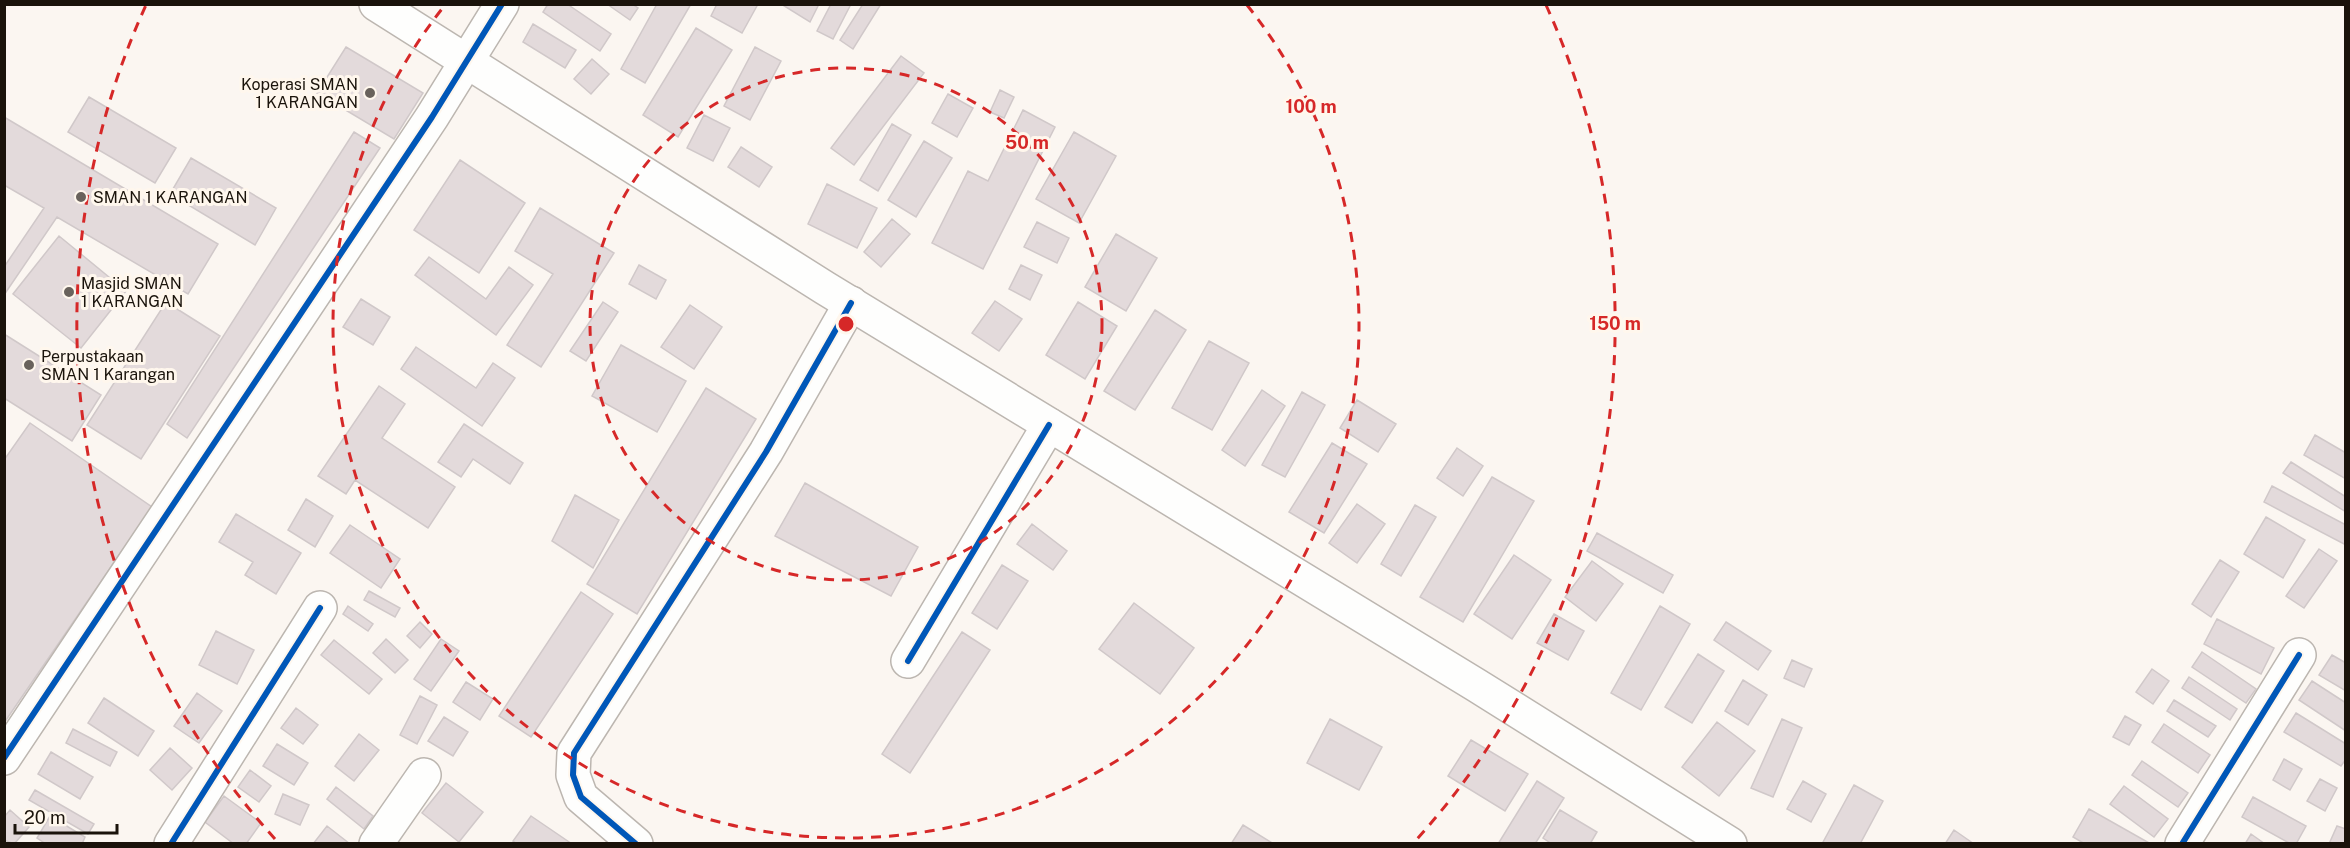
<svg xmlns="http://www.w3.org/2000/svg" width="2350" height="848" viewBox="0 0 2350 848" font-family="'Public Sans',sans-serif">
<rect width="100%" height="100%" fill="#fbf6f1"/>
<path fill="#e3dadb" stroke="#d0c8c9" stroke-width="1.5" d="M548,4H567L611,34L600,51L543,12Z
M607,4H632L638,8L630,20Z
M657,4H691L645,83L621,69Z
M717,4H758L742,33L711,16Z
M781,4H819L810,22Z
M831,4H851L833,39L817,31Z
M863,4H881L853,49L840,40Z
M533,24L576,50L565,68L523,42Z
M696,28L732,50L678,137L643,115Z
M346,47L423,93L394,139L317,93Z
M755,47L781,61L750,120L724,106Z
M901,56L924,73L854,165L831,148Z
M592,59L609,74L591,94L574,79Z
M1000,90L1014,97L1004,118L990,112Z
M948,94L973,108L957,137L932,123Z
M89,97L176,148L155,183L68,132Z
M1023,110L1055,127L983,269L932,243L968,171L988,181Z
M704,115L730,128L713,161L687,148Z
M4,117L218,244L188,294L57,217L4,295V267L44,208L4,185Z
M892,124L911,135L878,191L860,180Z
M354,132L380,148L187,438L167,424Z
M1074,132L1116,156L1079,223L1036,199Z
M924,141L952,158L916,217L888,200Z
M741,147L772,167L759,187L728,167Z
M191,158L276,208L255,245L170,194Z
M460,160L525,203L479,273L414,230Z
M827,184L877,208L857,248L808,224Z
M540,208L614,253L541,367L507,345L553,274L515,251Z
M892,219L910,234L881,267L864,252Z
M1037,222L1069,238L1057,263L1024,247Z
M1116,234L1157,258L1126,311L1085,287Z
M59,236L126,291L81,348L13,294Z
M429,257L486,299L509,267L533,285L496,335L415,275Z
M639,265L666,280L656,299L629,284Z
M1021,265L1042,275L1030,300L1009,289Z
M361,299L390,317L373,345L343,327Z
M995,301L1022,319L999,351L972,333Z
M166,302L220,336L141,459L87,425Z
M603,302L618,312L586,361L570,351Z
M1078,302L1117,326L1085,379L1046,355Z
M690,305L722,327L694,369L661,347Z
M1155,310L1186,330L1135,410L1104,391Z
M4,334L101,395L72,441L4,398Z
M1209,341L1249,363L1212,430L1172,408Z
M621,345L686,381L657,432L592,396Z
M416,347L476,388L493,363L515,378L482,426L401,369Z
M379,386L405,404L382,438L455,487L428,528L355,480L346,494L318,476Z
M706,388L756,419L637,614L587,584Z
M1262,390L1285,406L1245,466L1222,450Z
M1302,392L1325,405L1285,477L1262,465Z
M1357,400L1396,424L1378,452L1340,428Z
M30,423L152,507L4,723V460Z
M464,424L523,463L510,484L473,459L461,477L438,462Z
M2315,435L2346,453V479L2304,455Z
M1332,443L1367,464L1324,533L1289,512Z
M1457,448L1483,466L1463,496L1437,478Z
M2291,462L2346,497V512L2283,473Z
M1492,477L1534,501L1463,622L1420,597Z
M805,483L918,547L891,596L775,536Z
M2272,486L2346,525V545L2264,502Z
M575,495L619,520L593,568L552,541Z
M306,499L333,516L315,547L288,530Z
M1357,504L1385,524L1357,563L1329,543Z
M1415,505L1436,517L1401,576L1381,564Z
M236,514L301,553L276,594L245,575L253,562L219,542Z
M2266,517L2305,540L2283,578L2244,554Z
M1032,524L1067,551L1053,570L1017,544Z
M350,525L400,559L381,588L330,553Z
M1597,533L1673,575L1663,593L1587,551Z
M2319,549L2337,561L2304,608L2286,596Z
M1514,555L1551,580L1512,639L1474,614Z
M2220,560L2239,572L2211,617L2192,604Z
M1592,561L1623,584L1596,621L1565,597Z
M1002,565L1028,581L997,629L972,613Z
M369,591L400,608L395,617L364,600Z
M581,592L613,614L531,737L499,716Z
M1134,603L1194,648L1160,694L1099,649Z
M348,606L373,624L368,631L343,614Z
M1660,606L1690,624L1641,710L1611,693Z
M1554,614L1584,631L1568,660L1537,643Z
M2217,619L2274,648L2261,674L2204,644Z
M420,622L432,634L420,648L407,636Z
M1726,622L1771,651L1758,670L1714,640Z
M216,631L254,650L237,684L199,665Z
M962,632L990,650L910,773L882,754Z
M386,639L408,660L395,673L373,653Z
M441,639L459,651L431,691L414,679Z
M334,640L382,679L369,694L321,655Z
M2202,652L2256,689L2246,703L2192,667Z
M1698,654L1724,671L1692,723L1665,707Z
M2332,655L2346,663V691L2319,675Z
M1792,660L1812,669L1804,687L1784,678Z
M2152,669L2169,681L2153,704L2136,692Z
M2189,677L2237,709L2230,720L2182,688Z
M1743,680L1767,695L1748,725L1725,711Z
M2312,681L2346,703V731L2299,700Z
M466,682L493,699L480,720L453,702Z
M197,693L222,711L199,743L174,726Z
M420,696L437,705L417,744L400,735Z
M104,698L154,731L138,756L88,723Z
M2174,700L2216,726L2208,737L2167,711Z
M296,708L318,725L303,744L281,728Z
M2296,713L2346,744V759L2341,766L2284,732Z
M2125,716L2141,725L2129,745L2113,737Z
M444,717L468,732L453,756L428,741Z
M1330,719L1382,747L1359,790L1307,763Z
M1782,719L1802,728L1773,797L1751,788Z
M1717,722L1755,751L1719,796L1682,767Z
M2164,724L2210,755L2198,773L2152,742Z
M73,729L117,752L110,766L66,743Z
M359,734L379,750L354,781L335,766Z
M1471,740L1528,774L1505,811L1448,776Z
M277,744L308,763L294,785L263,766Z
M170,748L192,768L172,790L150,770Z
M51,752L93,777L80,799L38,774Z
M2284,759L2302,769L2290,790L2273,780Z
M2142,761L2188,793L2178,807L2132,775Z
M250,770L271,786L259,802L238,787Z
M2320,779L2337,788L2325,811L2307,801Z
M1537,781L1564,798L1535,844H1498Z
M1803,781L1826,794L1811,822L1787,809Z
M446,783L483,812L459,842L422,813Z
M1854,785L1883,801L1860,844H1822Z
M2124,786L2168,819L2154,837L2110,804Z
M336,787L373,816L364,829L327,799Z
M35,790L94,824L88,834L29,800Z
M283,794L309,805L300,825L275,814Z
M224,796L261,823L246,844H234L205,822Z
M2253,797L2306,826L2296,844H2291L2242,817Z
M2089,809L2151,844H2085L2073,837Z
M10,810L29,827L14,844L4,840V817Z
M1560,810L1597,832L1590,844H1552L1543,838Z
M50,816L85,837L82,844H46L37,838Z
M531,816L572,844H517L513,841Z
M1243,825L1274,844H1231Z
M327,826L350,844H313Z
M2337,826L2346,829V844H2329Z
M1954,830L1974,844H1945Z
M2251,834L2265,844H2245Z"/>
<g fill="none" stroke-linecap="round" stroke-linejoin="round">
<g stroke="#bcb6b0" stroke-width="36">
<path id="minor" d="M908,661L1049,425
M4,758L432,117L502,4
M171,844L320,608
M376,844L424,775
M636,844L581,797L573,775L574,753L766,452L851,303
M2182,844L2299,655"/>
</g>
<g stroke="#bcb6b0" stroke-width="36">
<path id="highway" d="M376,4L825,288L1476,685L1730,844"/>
</g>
<use href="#minor" stroke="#fefefd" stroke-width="33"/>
<use href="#highway" stroke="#fefefd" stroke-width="33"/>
<g stroke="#fff7ed" stroke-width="10">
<path id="cycleway" d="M908,661L1049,425
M4,758L432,117L502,4
M171,844L320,608
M636,844L581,797L573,775L574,753L766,452L851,303
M2182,844L2299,655"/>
</g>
<use href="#cycleway" stroke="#0057b8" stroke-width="6"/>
</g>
<g fill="none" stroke="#d62828" stroke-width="3" stroke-dasharray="10 8">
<circle cx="846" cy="324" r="256"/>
<path d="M1247 5A513 513 0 1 1 445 5"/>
<path d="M275 839A769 769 0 0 1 146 5M1546 5A769 769 0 0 1 1417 839"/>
</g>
<g fill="#69625c" stroke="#fff7ed" stroke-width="2">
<circle cx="370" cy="93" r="6"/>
<circle cx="81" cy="197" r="6"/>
<circle cx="69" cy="292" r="6"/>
<circle cx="29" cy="365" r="6"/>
</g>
<g text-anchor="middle" stroke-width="6" stroke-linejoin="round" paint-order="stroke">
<g font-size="16" fill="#1a130b" stroke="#fff7ed" text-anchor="start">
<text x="358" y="90" text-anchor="end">Koperasi SMAN<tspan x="358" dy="18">1 KARANGAN</tspan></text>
<text x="93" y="203">SMAN 1 KARANGAN</text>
<text x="81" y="289">Masjid SMAN<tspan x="81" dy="18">1 KARANGAN</tspan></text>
<text x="41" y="362">Perpustakaan<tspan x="41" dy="18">SMAN 1 Karangan</tspan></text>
</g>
</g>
<circle cx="846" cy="324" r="9" fill="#d62828" stroke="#fff7ed" stroke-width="3"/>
<g font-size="18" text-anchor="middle" font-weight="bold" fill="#d62828" stroke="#fff7ed" stroke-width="6" stroke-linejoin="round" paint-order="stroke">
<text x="1311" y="113">100 m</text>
<text x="1027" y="149">50 m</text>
<text x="1615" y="330">150 m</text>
</g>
<rect width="2350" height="848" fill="none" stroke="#1a130b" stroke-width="12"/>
<path d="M15 824v9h102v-9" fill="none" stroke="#1a130b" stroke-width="3"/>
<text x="24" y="824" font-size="18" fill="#1a130b" stroke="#fff7ed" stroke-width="4.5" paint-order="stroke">20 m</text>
</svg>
